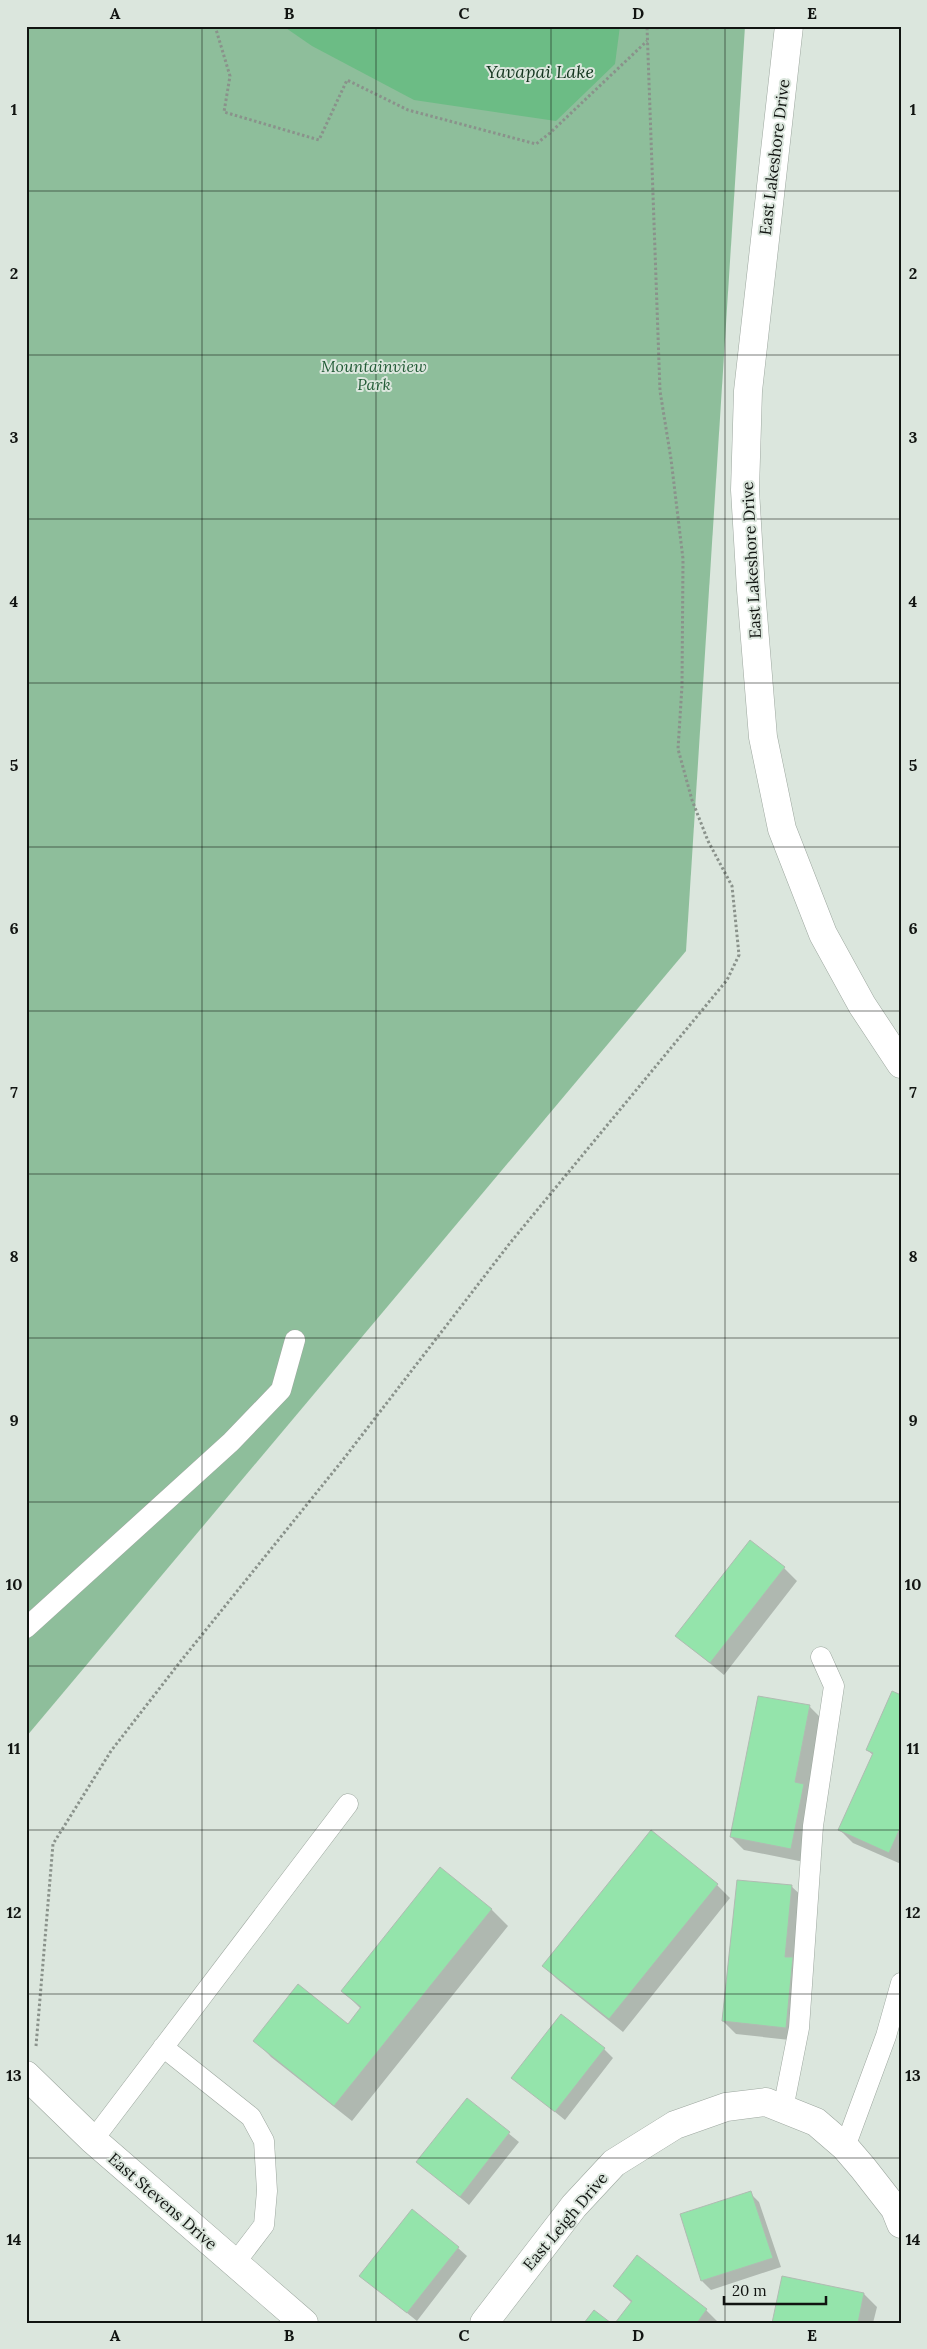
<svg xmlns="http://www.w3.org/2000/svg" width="927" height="2349" viewBox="0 0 927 2349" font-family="Lora,serif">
<rect width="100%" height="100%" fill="#dbe6dd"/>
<path fill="#8ebe9b" d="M26,26H745L686,951L26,1737Z"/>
<path fill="#6cbc85" d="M283,26H620L615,64L556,121L414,100L312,46Z"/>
<path fill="#0003" d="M784,1568L797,1581L724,1675L677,1636Z
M901,1696V1864L853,1843L839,1829L873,1755L867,1750Z
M810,1707L823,1720L804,1862L744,1850L731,1837Z
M717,1885L730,1898L623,2032L557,1979L544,1966Z
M791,1886L805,1899L799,2041L736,2034L723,2021Z
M491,1909L508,1926L352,2121L271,2057L255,2040L348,2026L361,2009L343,1991Z
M604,2049L613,2058L565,2120L513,2078Z
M467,2099L519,2142L469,2205L418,2162Z
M750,2193L759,2202L781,2267L711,2290L702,2281L681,2215Z
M458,2248L467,2256L417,2321L361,2276Z
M637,2257L706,2310L719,2323H616L632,2303L614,2286Z
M864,2294L877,2307L873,2323H773Z"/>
<path fill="#94e4ab" stroke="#b0bbb2" d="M750,1540L785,1567L710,1663L675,1636Z
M892,1691L901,1695V1826L889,1853L838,1830L873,1753L866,1750Z
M758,1696L810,1705L795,1782L804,1784L791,1849L730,1837Z
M651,1830L718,1884L609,2019L542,1966Z
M440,1867L492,1909L334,2106L253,2041L298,1984L348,2024L361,2007L341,1991Z
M737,1880L792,1885L785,1957H793L786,2028L722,2021Z
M561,2014L605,2048L555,2112L511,2078Z
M467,2098L510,2132L460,2197L416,2162Z
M751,2191L773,2258L701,2281L680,2214Z
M412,2209L459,2247L407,2313L359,2276Z
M637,2255L707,2309L697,2323H615L632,2301L613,2286Z
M782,2276L864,2293L858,2323H772Z
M594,2310L611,2323H584Z"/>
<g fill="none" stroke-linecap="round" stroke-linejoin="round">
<g stroke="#9da79f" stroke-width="21">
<path id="service" d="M26,1628L231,1442L281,1390L295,1340
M163,2047L251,2117L264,2141L267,2191L264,2225L235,2263
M783,2109L799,2028L813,1826L834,1686L821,1657
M93,2140L348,1804
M845,2147L886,2036L901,1983"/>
</g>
<g stroke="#9da79f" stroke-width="29">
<path id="minor" d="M26,2075L93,2140L304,2323
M484,2323L574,2206L614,2163L675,2125L726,2107L766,2102L816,2122L845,2147L863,2168L895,2209L901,2224"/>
</g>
<g stroke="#9da79f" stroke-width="29">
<path id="secondary" d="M789,26L748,391L745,490L751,590L763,737L782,829L823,934L862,1005L901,1064"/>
</g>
<path stroke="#8a928b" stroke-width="3" stroke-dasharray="2.5 2.5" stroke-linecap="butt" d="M215,26L230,76L224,112L319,140L347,80L408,110L536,144L550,133L647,41
M36,2046L53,1844L111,1751L180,1662L342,1461L510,1243L727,980L739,955L732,886L708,841L692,800L678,749L682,686L683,559L671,459L660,391L647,26"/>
<use href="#service" stroke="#fff" stroke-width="20"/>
<use href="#minor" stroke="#fff" stroke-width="28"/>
<use href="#secondary" stroke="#fff" stroke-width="28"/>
</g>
<path fill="none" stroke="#111411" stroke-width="1" stroke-opacity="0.55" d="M202,26V2323M376,26V2323M551,26V2323M725,26V2323M26,191H901M26,355H901M26,519H901M26,683H901M26,847H901M26,1011H901M26,1174H901M26,1338H901M26,1502H901M26,1666H901M26,1830H901M26,1994H901M26,2158H901"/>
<g text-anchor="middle" stroke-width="4" stroke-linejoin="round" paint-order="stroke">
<g font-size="16" fill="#111411" stroke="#dbe6dd">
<text transform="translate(774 157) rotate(-83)" y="6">East Lakeshore Drive</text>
<text transform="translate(751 560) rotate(-93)" y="6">East Lakeshore Drive</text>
<text transform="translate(163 2201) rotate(41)" y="6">East Stevens Drive</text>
<text transform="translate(565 2221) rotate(-50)" y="6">East Leigh Drive</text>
</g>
<g font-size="16" font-style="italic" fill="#225b36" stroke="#dbe6dd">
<text x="374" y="372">Mountainview<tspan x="374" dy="18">Park</tspan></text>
</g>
<g font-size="18" font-style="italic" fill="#14361f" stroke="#dbe6dd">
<text x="540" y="78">Yavapai Lake</text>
</g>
</g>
<rect width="927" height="2349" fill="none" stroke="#dbe6dd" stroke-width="55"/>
<path d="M724 2296v8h102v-8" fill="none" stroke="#111411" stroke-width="2.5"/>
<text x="732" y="2296" font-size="15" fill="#111411" stroke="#dbe6dd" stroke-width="4" paint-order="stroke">20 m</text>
<rect x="28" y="28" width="872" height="2294" fill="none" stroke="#111411" stroke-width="2"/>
<g font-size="16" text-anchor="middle" font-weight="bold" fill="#111411">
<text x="115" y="19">A</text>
<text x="289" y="19">B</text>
<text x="464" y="19">C</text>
<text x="638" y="19">D</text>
<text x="812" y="19">E</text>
<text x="14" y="115">1</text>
<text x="913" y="115">1</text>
<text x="14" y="279">2</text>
<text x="913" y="279">2</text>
<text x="14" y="443">3</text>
<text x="913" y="443">3</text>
<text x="14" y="607">4</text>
<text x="913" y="607">4</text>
<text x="14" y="771">5</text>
<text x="913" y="771">5</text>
<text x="14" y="934">6</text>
<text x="913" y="934">6</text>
<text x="14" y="1098">7</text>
<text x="913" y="1098">7</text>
<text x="14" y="1262">8</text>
<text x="913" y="1262">8</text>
<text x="14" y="1426">9</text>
<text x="913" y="1426">9</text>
<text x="14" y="1590">10</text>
<text x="913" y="1590">10</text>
<text x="14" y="1754">11</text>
<text x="913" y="1754">11</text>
<text x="14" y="1918">12</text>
<text x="913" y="1918">12</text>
<text x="14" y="2081">13</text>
<text x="913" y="2081">13</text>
<text x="14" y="2245">14</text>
<text x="913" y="2245">14</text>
<text x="115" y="2341">A</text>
<text x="289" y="2341">B</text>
<text x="464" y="2341">C</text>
<text x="638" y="2341">D</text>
<text x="812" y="2341">E</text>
</g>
</svg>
